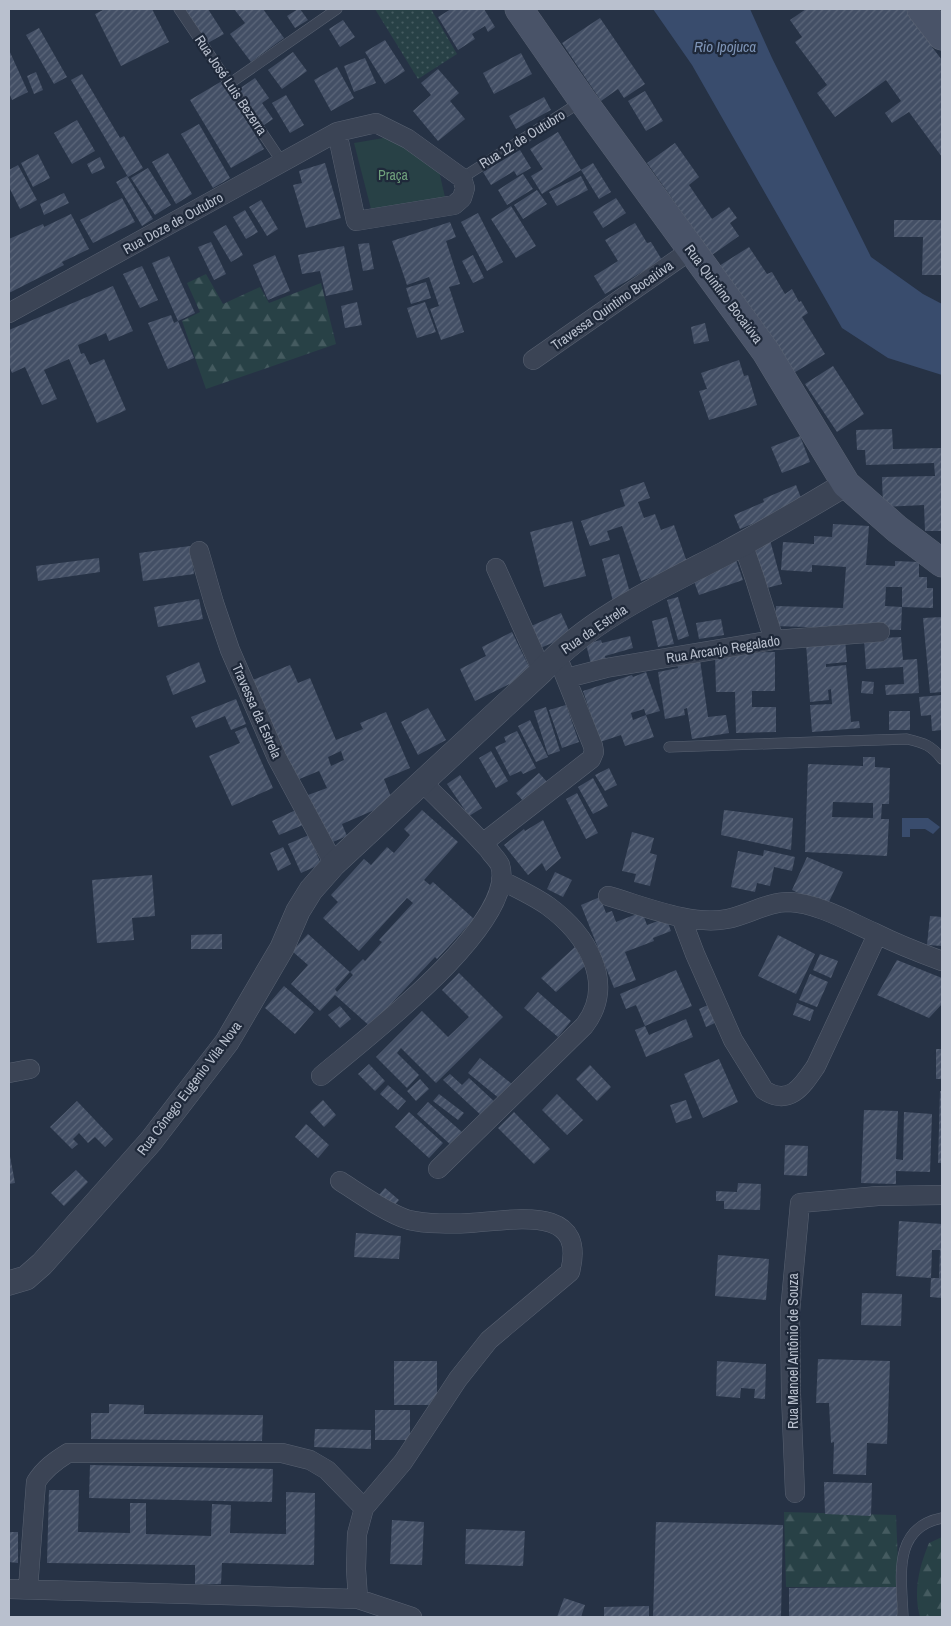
<svg xmlns="http://www.w3.org/2000/svg" width="951" height="1626" viewBox="0 0 951 1626" font-family="'Archivo Narrow',sans-serif">
<defs>
<pattern id="grass-dots" width="8" height="8" patternUnits="userSpaceOnUse" patternTransform="scale(1.25)"><rect width="8" height="8" fill="#284146"/><path d="M2 2h.1M6 6h.1" fill="none" stroke="#455b60" stroke-width="1.8" stroke-linecap="round"/></pattern>
<pattern id="forest-firs" width="22" height="20" patternUnits="userSpaceOnUse" patternTransform="scale(1.25)"><rect width="22" height="20" fill="#284146"/><path d="M5 1l3.5 6h-7zM16 11l3.5 6h-7z" fill="#455b60"/></pattern>
<pattern id="building-hatch" width="6" height="6" patternUnits="userSpaceOnUse" patternTransform="scale(1.25)"><rect width="6" height="6" fill="#434f65"/><path d="M-1 1l2-2M0 6l6-6M5 7l2-2" fill="none" stroke="#5c677a"/></pattern>
</defs>
<rect width="100%" height="100%" fill="#263245"/>
<path fill="url(#grass-dots)" d="M375,9H431L457,54L418,79Z"/>
<path fill="url(#forest-firs)" d="M206,274L223,304L260,287L269,303L321,283L336,344L206,389L182,321L200,312L187,283Z
M784,1512L896,1515L899,1587H786Z
M942,1537V1617H920C913,1592 919,1567 929,1543Z"/>
<path fill="#284146" d="M389,137L439,171L445,197L371,209L354,143Z"/>
<path fill="#394c6d" d="M653,9H750L772,58L871,257L923,294L942,304V375L888,358L842,328L692,65Z
M902,818H928L940,827L933,834L925,829H910V837H902Z"/>
<path fill="url(#building-hatch)" fill-rule="evenodd" d="M105,9H152L169,42L121,66L95,14Z
M184,9H208L224,34L206,44Z
M234,9H263L284,38L251,62L230,34L245,23Z
M298,9H300L308,20L295,28L287,16Z
M451,9H484L495,27L488,32L485,26L472,34L475,39L458,50L438,17Z
M806,9H911L936,43L932,47L942,60V157L909,112L892,123L885,113L901,101L886,80L835,117L817,93L827,85L795,42L802,37L790,20Z
M600,18L645,84L624,98L618,89L601,101L562,43Z
M343,20L355,37L340,47L329,29Z
M39,28L67,77L54,84L26,35Z
M385,40L405,71L385,84L365,52Z
M9,50L28,92L12,100L9,93Z
M293,52L307,71L282,89L268,70Z
M521,53L532,74L494,94L483,73Z
M365,58L376,83L354,92L344,66Z
M337,67L354,98L331,111L314,80Z
M438,69L459,93L450,101L465,119L438,141L413,111L431,95L421,83Z
M36,72L43,90L34,94L27,76Z
M82,74L120,138L124,136L143,168L128,177L71,80Z
M255,78L269,98L262,103L273,119L264,125L239,89Z
M222,81L264,149L231,168L190,100Z
M645,91L663,121L646,131L628,101Z
M286,95L304,125L290,133L272,103Z
M544,97L551,110L516,129L509,116Z
M77,120L95,151L72,164L54,133Z
M199,124L230,178L213,188L181,134Z
M558,132L581,170L542,194L531,176L543,169L530,149Z
M675,143L699,177L689,185L712,219L729,207L737,218L730,223L739,236L712,255L647,163Z
M520,150L531,168L517,176L514,171L491,185L483,172Z
M168,153L192,194L176,204L152,162Z
M38,154L50,178L33,187L21,163Z
M100,157L105,168L92,174L87,164Z
M325,163L341,218L306,228L293,185L302,183L299,171Z
M593,163L611,192L599,199L581,170Z
M18,165L37,200L20,209L9,187V170Z
M148,168L171,205L155,215L131,178Z
M523,174L533,189L507,205L498,190Z
M127,176L153,219L142,226L116,182Z
M581,176L588,190L557,206L549,192Z
M537,190L547,204L523,219L514,205Z
M64,193L69,203L44,215L40,204Z
M122,198L135,222L93,243L80,220Z
M616,198L626,213L603,228L593,212Z
M261,200L278,229L267,236L249,207Z
M511,206L536,246L516,258L491,219Z
M245,210L258,232L246,239L233,217Z
M478,213L503,262L487,271L461,222Z
M71,214L89,249L62,262L64,265L9,293V239L43,224L44,227Z
M894,220H941L942,275H922L923,237H894Z
M450,222L456,237L446,241L460,284L449,287L464,332L441,340L430,309L439,306L429,277L407,285L392,241Z
M635,223L647,243L651,242L662,260L605,294L594,276L618,261L605,240Z
M226,225L243,255L231,262L213,232Z
M211,242L226,274L214,280L198,247Z
M369,243L374,269L363,271L358,244Z
M344,246L353,290L326,296L320,271L302,274L298,255Z
M749,247L767,274L772,272L785,294L792,289L799,302L801,301L808,313L802,317L825,354L792,374L739,291L736,293L719,266Z
M275,255L290,291L268,300L253,265Z
M473,255L484,278L473,283L462,261Z
M169,256L195,313L178,321L152,263Z
M142,266L158,300L140,308L123,274Z
M426,282L431,298L411,304L406,288Z
M113,286L133,331L109,341L106,333L78,345L81,354L84,353L90,365L104,359L126,410L97,423L69,359L44,370L57,399L42,405L25,367L12,373L9,365V330Z
M357,302L362,325L345,328L341,306Z
M425,302L436,332L417,338L407,308Z
M171,315L174,323L178,321L194,358L168,369L148,323Z
M705,323L709,341L694,344L691,327Z
M739,360L744,376L748,375L757,405L709,420L699,391L707,389L701,373Z
M833,366L864,414L837,432L805,384Z
M892,429L893,449L942,448V531H925L924,505L883,507L882,477L935,476L934,463L866,465L865,450H857L856,430Z
M800,436L810,462L782,473L771,447Z
M644,482L650,498L638,502L644,518L655,514L661,530L674,525L688,565L641,581L622,526L607,531L610,540L590,546L581,521L625,506L620,490Z
M796,485L803,503L740,529L734,515L764,502L763,499Z
M572,521L586,576L544,587L530,532Z
M833,524L869,526L866,565L895,566V561L919,562V577H927V588H933V608L902,607V587H886L885,606L902,607L901,630L775,626L776,606L843,608L846,567L812,565V572L781,570L783,542L814,544V536L832,537Z
M770,540L782,584L763,589L751,546Z
M190,546L194,574L143,581L139,553Z
M619,554L632,600L614,605L602,559Z
M99,558L100,572L38,581L36,566Z
M736,560L743,580L699,595L692,576Z
M678,597L689,636L678,640L667,600Z
M199,599L203,619L158,627L154,607Z
M561,613L571,635L538,649L529,627Z
M667,617L674,644L658,647L652,621Z
M942,617V692L930,693L923,618Z
M721,619L724,635L699,639L696,623Z
M512,632L532,673L475,701L460,669L486,656L482,647Z
M630,636L633,648L605,656L606,660L591,664L586,644L601,640L602,643Z
M901,637L903,660L917,659L919,693L886,695L885,685L904,684L903,667L866,669L864,639Z
M845,640L847,662L826,664V667L846,665L851,722L859,721L860,728L812,732L810,705L832,704L831,689L828,690L829,700L810,702L806,643Z
M775,652V691H752V707H776V732L736,733L735,692H716L715,653Z
M700,660L708,717L726,715L729,733L692,739L687,708L684,709L685,715L665,719L658,672L678,668L677,664Z
M199,662L206,682L173,695L166,676Z
M290,665L298,683L310,678L336,740L363,729L360,723L386,712L410,768L384,779L393,802L342,824L347,836L328,844L308,795L327,788L319,771L292,782L250,681ZM341,751L344,760L331,766L328,757Z
M646,672L660,711L646,715L654,737L625,746L621,735L600,742L583,691L632,675L633,677ZM644,709L646,715L633,720L631,713Z
M862,681L874,682L873,694L861,693Z
M942,695V730L932,731L931,715L921,716L919,697Z
M236,699L246,724L231,730L225,716L196,728L191,717Z
M566,705L579,742L562,748L549,710Z
M546,707L560,751L548,755L534,711Z
M428,708L446,740L418,755L401,722Z
M889,711H910V730H889Z
M530,720L548,757L536,762L518,726Z
M246,727L273,788L232,806L209,756L240,743L235,732Z
M517,731L536,768L523,774L521,771L510,776L495,747L506,742L504,737Z
M491,751L508,781L496,788L479,758Z
M863,757H875V767L890,768L889,804H882L881,819H889L887,856L805,852L808,764L863,766ZM833,802L873,803V818L832,817Z
M609,768L617,785L605,791L595,775Z
M539,773L548,783L525,803L516,793Z
M460,775L482,808L469,816L447,784Z
M593,778L608,806L593,814L578,787Z
M577,793L598,833L586,839L566,799Z
M296,810L303,825L279,835L272,821Z
M422,810L458,842L424,880L430,885L433,882L474,919L437,959L435,957L388,1007L391,1010L373,1029L335,995L320,1011L291,984L308,965L292,951L308,934L350,972L363,959L365,961L382,942L379,940L413,903L407,898L359,951L323,918L338,902L331,895L364,859L371,865L387,847L394,853L410,835L404,829ZM350,972L353,975L337,992L335,989Z
M724,810L793,818L791,850L721,835Z
M543,820L561,858L546,871L542,863L528,875L504,845L524,829L525,831Z
M632,832L654,838L650,853L657,855L650,886L634,882L636,874L622,871Z
M309,835L321,864L301,873L288,844Z
M283,847L291,864L278,871L270,853Z
M764,850L795,857L792,871L774,867L770,886L757,883L755,892L731,887L738,851L763,856Z
M807,857L843,872L827,906L792,890Z
M555,872L572,880L563,897L547,889Z
M152,875L155,916L132,918L134,940L97,943L92,880Z
M600,897L606,913L612,911L616,922L642,912L647,925L666,918L671,931L653,938L654,941L625,952L636,980L614,988L581,905Z
M930,916L942,917V946L927,945Z
M222,934V949H191V935Z
M778,935L815,954L796,994L758,976Z
M575,947L585,966L556,992L541,978Z
M820,954L838,961L831,978L813,970Z
M897,960L942,978V1004L929,1018L877,995Z
M676,970L692,1006L645,1026L649,1035L686,1019L693,1037L646,1057L635,1030L645,1026L636,1005L626,1009L620,994Z
M459,973L503,1017L436,1083L401,1048L397,1053L419,1075L407,1088L376,1057L422,1011L448,1037L469,1017L442,990Z
M810,974L828,982L817,1007L799,1000Z
M284,986L314,1012L295,1034L265,1008Z
M538,992L571,1021L558,1037L524,1008Z
M797,1003L814,1010L810,1021L793,1015Z
M708,1005L715,1023L706,1027L699,1009Z
M340,1006L351,1019L340,1028L328,1015Z
M936,1049H942V1079H936Z
M480,1058L512,1084L500,1099L468,1073Z
M719,1059L738,1102L703,1118L684,1074Z
M369,1064L385,1081L375,1091L358,1074Z
M590,1065L611,1087L597,1101L576,1079Z
M450,1074L462,1085L469,1078L496,1103L483,1117L443,1080Z
M420,1079L429,1089L416,1101L407,1091Z
M388,1085L406,1101L398,1110L380,1094Z
M940,1091H942V1163H938Z
M439,1094L464,1113L458,1120L433,1101Z
M557,1094L583,1120L567,1135L542,1110Z
M323,1100L336,1115L324,1127L310,1112Z
M686,1100L692,1118L676,1123L670,1105Z
M77,1101L113,1139L105,1147L95,1137L88,1143L79,1133L73,1139L78,1144L72,1149L50,1127Z
M428,1102L463,1133L452,1146L417,1114Z
M864,1110L898,1111L896,1159L903,1160L904,1112L932,1114L930,1172L896,1171V1184L861,1183Z
M409,1112L443,1143L429,1158L395,1127Z
M514,1112L550,1149L534,1164L498,1128Z
M306,1124L329,1145L318,1158L295,1137Z
M785,1145L808,1146L807,1176L784,1175Z
M9,1151L15,1183L9,1184Z
M76,1170L88,1182L64,1206L51,1193Z
M738,1183L761,1184L760,1210L724,1209V1201H716V1191L737,1192Z
M385,1188L399,1200L393,1207L379,1195Z
M899,1221L942,1224V1298L930,1297L931,1278H939L940,1250H932L931,1278L896,1276Z
M356,1233L401,1236L399,1259L354,1257Z
M718,1255L769,1259L766,1300L715,1296Z
M862,1293L902,1294L901,1326L861,1325Z
M818,1359L890,1361L887,1444L867,1443L866,1475L833,1474L834,1442L831,1443L829,1403H816Z
M394,1361H437V1405H394Z
M717,1361L766,1364L765,1399L754,1398L755,1389L741,1388L740,1398L716,1396Z
M109,1404L144,1405V1414L263,1415L262,1441L91,1439V1413H109Z
M375,1410H410V1440H375Z
M315,1429L371,1430V1449L314,1447Z
M90,1465L273,1469L272,1502L89,1498Z
M824,1482L872,1483L871,1516L825,1514Z
M49,1490H79L78,1532L130,1533V1503H146V1534L211,1536L212,1504L231,1505L230,1533L286,1534V1492L315,1493L314,1565L222,1563L221,1584H195V1565L47,1563Z
M392,1520L424,1522L422,1565L390,1564Z
M656,1522L783,1525L781,1617H653Z
M466,1529L525,1531L523,1566L465,1564Z
M9,1532H18V1563L9,1562Z
M897,1587V1617H789V1588Z
M564,1598L585,1605L581,1617H557Z
M649,1606V1617H604V1607Z"/>
<g fill="none" stroke-linecap="round" stroke-linejoin="round">
<g stroke="#596272" stroke-width="11">
<path id="service" d="M179,9L282,162
M229,84L337,9
M462,178L582,101
M669,747L907,739C924,743 931,745 942,759
M903,1617C902,1579 891,1528 942,1518"/>
</g>
<g stroke="#596272" stroke-width="20">
<path id="minor" d="M9,313L337,132L376,123L408,139L462,178L465,188L462,198L454,205L356,221L337,132
M533,360L691,250
M743,544L755,579L774,640
M199,551L214,603L230,650L277,758L334,864
M496,568L542,671
M567,678L606,668L774,640L880,632
M483,843L591,759L594,752L593,746L561,666
M608,896C644,906 690,926 727,919C748,915 767,902 789,902C817,903 850,922 875,933C897,944 920,953 942,961
M681,917L695,954L733,1040L764,1090C790,1107 803,1085 816,1066L877,935
M9,1073L30,1069
M321,1076C362,1041 519,923 500,865C498,860 492,855 489,850C468,826 445,805 422,782
M438,1169L584,1026C618,983 585,933 548,906C534,896 516,888 501,880
M340,1181C359,1193 388,1214 409,1220C425,1224 454,1224 470,1223C510,1221 588,1202 570,1272L489,1340L458,1379L403,1462L364,1508L357,1534L356,1569L358,1599L412,1617
M795,1493L791,1394L790,1312L800,1203L878,1196L942,1195
M9,1589L358,1599
M28,1589L36,1482C44,1469 55,1461 68,1453H282L310,1460L327,1470L364,1508"/>
</g>
<g stroke="#596272" stroke-width="25">
<path id="tertiary" d="M9,1283L26,1278L42,1264L151,1141L227,1042L282,948L298,911L311,890L334,864L542,671C591,618 660,587 724,554C765,532 806,508 846,484"/>
</g>
<g stroke="#596272" stroke-width="29">
<path id="secondary" d="M519,9L583,101L766,352L846,484L897,529L942,563
M921,9L942,36"/>
</g>
<use href="#service" stroke="#3b4455" stroke-width="10"/>
<use href="#minor" stroke="#3b4455" stroke-width="19"/>
<use href="#tertiary" stroke="#3b4455" stroke-width="24"/>
<use href="#secondary" stroke="#495368" stroke-width="28"/>
</g>
<g text-anchor="middle" stroke-width="4.5" stroke-linejoin="round" paint-order="stroke">
<g font-size="14" fill="#b9c0ce" stroke="#1f293a">
<text transform="translate(231 85) rotate(56)" y="5">Rua José Luis Bezerra</text>
<text transform="translate(522 139) rotate(-32)" y="5">Rua 12 de Outubro</text>
<text transform="translate(173 223) rotate(-29)" y="5">Rua Doze de Outubro</text>
<text transform="translate(724 294) rotate(53)" y="5">Rua Quintino Bocaiúva</text>
<text transform="translate(612 305) rotate(-35)" y="5">Travessa Quintino Bocaiúva</text>
<text transform="translate(594 629) rotate(-34)" y="5">Rua da Estrela</text>
<text transform="translate(723 649) rotate(-9)" y="5">Rua Arcanjo Regalado</text>
<text transform="translate(257 711) rotate(66)" y="5">Travessa da Estrela</text>
<text transform="translate(189 1088) rotate(-53)" y="5">Rua Cônego Eugenio Vila Nova</text>
<text transform="translate(793 1351) rotate(-90)" y="5">Rua Manoel Antônio de Souza</text>
</g>
<g font-size="14" fill="#6fa07c" stroke="#1f293a">
<text x="393" y="180">Praça</text>
</g>
<g font-size="15" font-style="italic" fill="#7e94b6" stroke="#1f293a">
<text x="725" y="52">Rio Ipojuca</text>
</g>
</g>
<rect width="951" height="1626" fill="none" stroke="#b9c0ce" stroke-width="20"/>
</svg>
